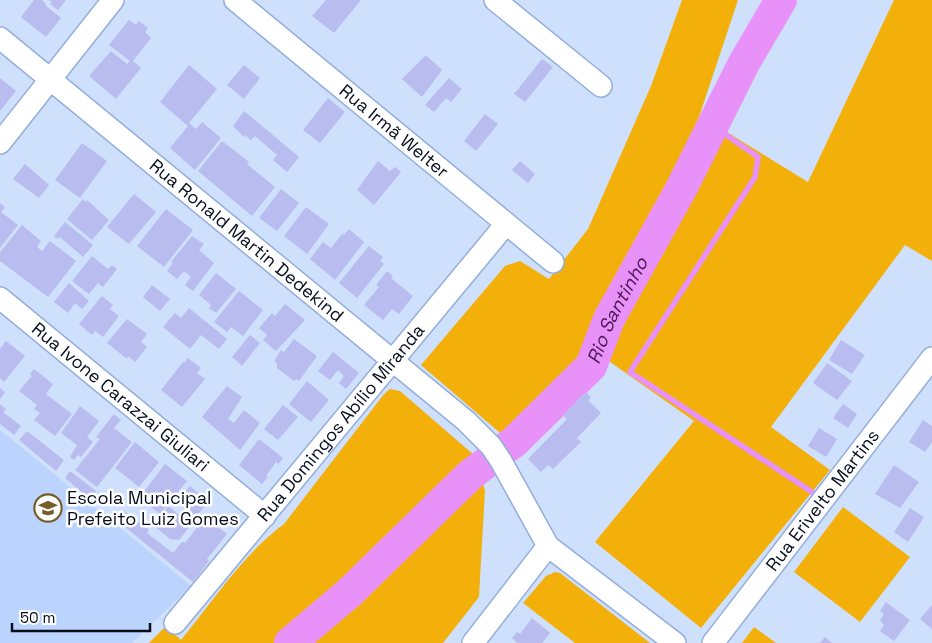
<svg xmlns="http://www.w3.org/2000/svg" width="932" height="643" viewBox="0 0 932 643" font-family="'Space Grotesk',sans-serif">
<rect width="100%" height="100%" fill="#cfe0fc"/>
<path fill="#bbd4fe" d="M0,430L191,586L132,643H0Z"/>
<path fill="#f3b00b" d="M682,0H738L698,120L584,361L506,438L421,365L505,266L520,261L549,279L588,229L651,86Z
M894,0H932V261L905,245L771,427L830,470L701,628L595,542L694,421L603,357L613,332L627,309L676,212L693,189L722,129L808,182Z
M390,389L400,391L474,455L477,460L485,491L479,597L443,643H149L166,626L181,640C213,601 244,553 284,524L384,394Z
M843,507L910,557L860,622L794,572Z
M555,572L560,573L650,643H575L523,603L546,576Z
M754,627L776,643H742Z"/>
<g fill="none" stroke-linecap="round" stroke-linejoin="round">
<path stroke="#e892f9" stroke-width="5.5" d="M713,126L758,157L755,177L630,372L815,494"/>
<path stroke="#e892f9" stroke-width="32" id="s1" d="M290,643L349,593L470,475L514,442L591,366L609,319L681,189L744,63L781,0"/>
</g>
<path fill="#b8bcef" d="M34,0H42L46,4L45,5L61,18L46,37L21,17Z
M49,0H66L58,10L50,4L52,2Z
M326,0H361L334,33L312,16Z
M129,20L136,25L139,21L148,28L145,32L151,38L133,61L141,68L116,99L89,76L111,51L127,64L130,61L109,45Z
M426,55L442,70L422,97L402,79Z
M542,59L553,67L525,102L514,94Z
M189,65L217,89L189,123L196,129L202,122L221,138L195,170L170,148L188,126L160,102Z
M244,65L260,78L244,99L227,85Z
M0,78L16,91L0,111Z
M449,78L462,89L451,102L446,98L434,112L425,105Z
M328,98L345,112L320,143L303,130Z
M244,111L299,157L287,172L273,160L277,155L255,136L251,140L245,135L244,137L233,126Z
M485,114L498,124L476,151L464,141Z
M222,141L249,162L247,164L275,187L252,216L198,171Z
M82,143L107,161L80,198L55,180Z
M378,161L390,171L395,167L401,172L374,205L357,190Z
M520,161L535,174L528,183L512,170Z
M25,164L49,185L39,198L13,179Z
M281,189L299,203L277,231L259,218Z
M134,194L156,212L129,244L107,227Z
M83,199L85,202L87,200L109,220L92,240L67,219Z
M0,203L5,207L1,212L18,225L0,248Z
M306,207L329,224L307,254L284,236Z
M166,209L193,230L164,267L137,246Z
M65,222L93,245L83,257L60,237L58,239L54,236Z
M22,225L41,241L37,247L42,251L50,241L76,261L48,297L0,261V252Z
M349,229L364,242L335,280L310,259L323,242L331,248L342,234L344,235Z
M192,236L204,244L199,250L214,263L193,291L185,285L191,277L184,271L177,279L167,271L173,263L171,262Z
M369,246L383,257L380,261L384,264L357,298L339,283Z
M92,256L108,269L112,265L117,269L103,287L98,283L89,294L72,281Z
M387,271L393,276L391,278L413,296L399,314L392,309L383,320L364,305L379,287L376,285Z
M216,273L236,289L216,313L209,308L211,305L199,295Z
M69,283L89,301L82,309L75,303L68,313L54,302Z
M152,285L170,299L160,311L143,297Z
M239,291L263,310L243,336L231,327L227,332L214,322Z
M102,296L113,305L110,309L119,316L103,337L95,331L92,335L79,324Z
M285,304L305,320L276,351L263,340L267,335L259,328L272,313L275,316Z
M189,308L227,339L219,349L201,335L190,349L163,327L175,313L181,318Z
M127,319L147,334L141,342L147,347L135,362L128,356L127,359L107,343Z
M250,335L260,343L242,366L232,357Z
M294,339L317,356L299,381L296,379L294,381L277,368V363L274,361L281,350L284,352Z
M841,340L865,355L852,374L829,360Z
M6,341L25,356L4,382L0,378V349Z
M333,352L359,373L346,389L339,383L344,376L338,370L330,380L318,371Z
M188,358L201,368L197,373L205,379L182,407L161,390L183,362L184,363Z
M827,363L852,381L837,400L813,383Z
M34,369L53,384L46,394L72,414L55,436L34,420L40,413L34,409L37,405L19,391L32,376L30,374Z
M307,381L329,400L311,422L289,404Z
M227,386L242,397L228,419L234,423L244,410L260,423L240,450L202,417Z
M0,388L5,392L0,399Z
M587,393L591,398L588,400L601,413L577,438L581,442L553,469L548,465L541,472L528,459L567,419L563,415L583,394Z
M0,404L6,409L3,412L21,426L14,435L0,424Z
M843,404L857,414L848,428L833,418Z
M283,405L298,417L278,440L264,429Z
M80,406L99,421L87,437L93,442L81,457L78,455L74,460L70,457L77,445L61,433Z
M114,414L121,420L114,428L132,442L97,487L75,470L100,439L96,437Z
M923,420L932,426V442L925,452L909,442Z
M819,428L837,439L826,457L808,446Z
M27,431L64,460L56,471L19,440Z
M259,439L283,458L278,464L276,462L266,476L268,477L262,484L239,465Z
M135,442L159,462L139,487L115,468Z
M165,464L187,481L160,514L139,498Z
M894,465L919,482L900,508L875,494Z
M70,471L96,491L90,499L65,478Z
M190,486L208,502L196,517L177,501Z
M168,506L191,525L179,540L170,539L153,525Z
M910,508L924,517L908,542L894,532Z
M123,510L149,530L147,533L173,553L182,542L185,543L205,517L227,534L207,559L209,561L193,582L115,519Z
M886,602L910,620L894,641L880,631L884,625L880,620L884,614L880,611Z
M932,605V629L920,619Z
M532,618L550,633L542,643H517L512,638L517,632L520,634Z
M825,637L832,643H820Z"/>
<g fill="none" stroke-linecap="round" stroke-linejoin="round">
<g stroke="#93aedb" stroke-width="24">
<g id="minor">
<path id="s2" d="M235,0L553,262"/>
<path d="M495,0L601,86"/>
<path id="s3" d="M0,38L466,421L491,446L501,461L548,546L675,643"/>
<path d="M0,143L113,0"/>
<path id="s4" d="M0,298L265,516"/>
<path id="s5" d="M175,623L506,224"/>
<path d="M473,643L548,546"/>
<path id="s6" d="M713,643L932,358"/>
</g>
</g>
<use href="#minor" stroke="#fff" stroke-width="21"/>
</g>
<defs>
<g id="school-ring" transform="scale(1.4375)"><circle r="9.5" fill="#fff" stroke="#775d2e" stroke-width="1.5"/><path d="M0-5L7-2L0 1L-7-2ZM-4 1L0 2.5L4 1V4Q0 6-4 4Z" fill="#775d2e"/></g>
</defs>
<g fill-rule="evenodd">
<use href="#school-ring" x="48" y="508"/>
</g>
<g text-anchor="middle" stroke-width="5" stroke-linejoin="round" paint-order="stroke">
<g font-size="18" fill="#050d1d" stroke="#fff">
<text dy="6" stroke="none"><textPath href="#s2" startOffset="206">Rua Irmã Welter</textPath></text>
<text dy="6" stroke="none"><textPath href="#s3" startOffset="319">Rua Ronald Martin Dedekind</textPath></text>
<text dy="6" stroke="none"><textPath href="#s4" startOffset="156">Rua Ivone Carazzai Giuliari</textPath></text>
<text dy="6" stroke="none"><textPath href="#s5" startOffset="260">Rua Domingos Abílio Miranda</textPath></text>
<text dy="6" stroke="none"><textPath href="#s6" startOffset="180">Rua Erivelto Martins</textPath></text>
</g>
<g font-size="18" fill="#050d1d" stroke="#fff" text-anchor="start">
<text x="67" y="504">Escola Municipal<tspan x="67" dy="21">Prefeito Luiz Gomes</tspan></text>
</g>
<g font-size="19" font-style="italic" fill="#4b1655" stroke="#fff">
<text dy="7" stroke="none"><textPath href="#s1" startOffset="471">Rio Santinho</textPath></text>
</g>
</g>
<path d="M12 623v8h138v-8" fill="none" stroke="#050d1d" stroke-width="2.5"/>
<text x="20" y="623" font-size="15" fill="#050d1d" stroke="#ffffff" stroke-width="4" paint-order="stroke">50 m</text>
</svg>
